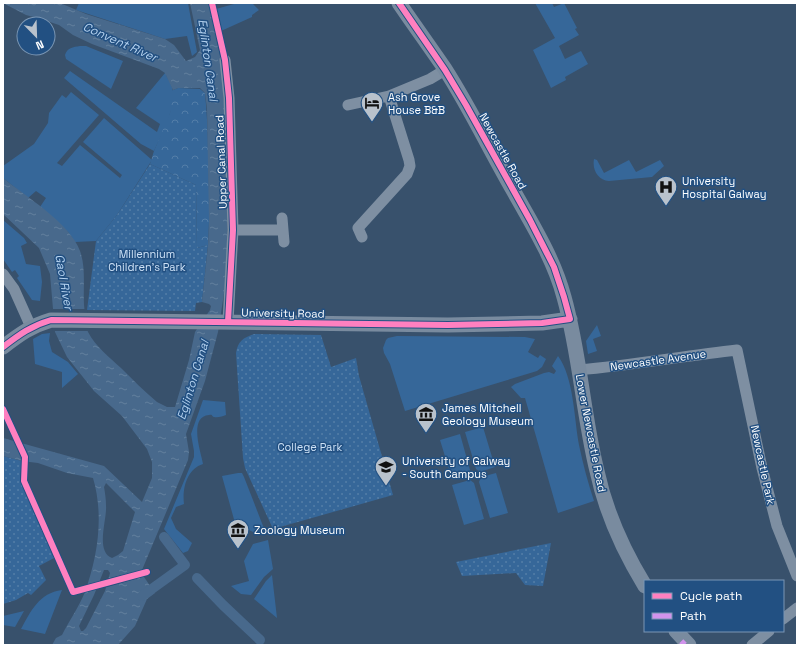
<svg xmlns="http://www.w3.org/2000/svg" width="800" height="648" viewBox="0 0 800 648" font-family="'Space Grotesk',sans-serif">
<defs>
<pattern id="forest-crowns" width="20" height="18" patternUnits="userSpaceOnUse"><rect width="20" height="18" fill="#366799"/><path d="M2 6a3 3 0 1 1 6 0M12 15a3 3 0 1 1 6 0" fill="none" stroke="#547ea8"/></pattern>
<pattern id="park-dots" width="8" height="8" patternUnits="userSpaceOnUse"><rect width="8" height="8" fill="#366799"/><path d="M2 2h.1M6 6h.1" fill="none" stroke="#547ea8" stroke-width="1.8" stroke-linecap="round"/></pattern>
<pattern id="water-ripples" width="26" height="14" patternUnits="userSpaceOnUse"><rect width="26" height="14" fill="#48698c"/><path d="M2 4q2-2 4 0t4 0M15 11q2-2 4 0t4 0" fill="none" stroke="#63809d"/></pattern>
</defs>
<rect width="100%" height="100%" fill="#38516c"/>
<path fill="#366799" d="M79,3H188L197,52L192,56L187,36L165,39L76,10Z
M241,3L253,4L259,10L252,15V17L221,31L216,9L234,4Z
M535,3H552L554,7L564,3L577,28L575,29L579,35L559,46L565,59L581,51L588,64L565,77L566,80L551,88L533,50L555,38Z
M80,46H86L123,61L111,89L66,59L65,55C67,48 73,47 80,46Z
M70,71L157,132L160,124L136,108L165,73C168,79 172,85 173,91C175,111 162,133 154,151L141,144L64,78Z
M71,92L99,115L57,163L62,166L80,145L120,178L122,175L83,142L104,118L152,160L117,215L96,241L75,242L68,232L40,207L46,198L36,191L28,198L3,178V166L34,144L48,123L49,113L62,95L66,98Z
M594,159L597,160L604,173L629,160L636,172L660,160L664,166L652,177L609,181C598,180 592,170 594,159Z
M3,220L24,238L27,243L21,246L26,264L40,266L42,282L40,301L32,300L30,297L17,278L19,276L15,270L12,272L3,259Z
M597,325L601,336L593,339L597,351L588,354L586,341Z
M50,333L49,341L52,352L68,362L78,374L62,388V372L35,364L33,339L42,334Z
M397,336L525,337L535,339L528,352L538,358L540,355L546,359L542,367L537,371L405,411L390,364L384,353L383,348L386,340L388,338Z
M558,356C574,378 574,418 579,445C583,464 588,483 594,501L558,513L525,398H521L511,387L515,384L544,373L549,372L554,374L556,371L552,366Z
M203,400L225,402L226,415C223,416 218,418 214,417C211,416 213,414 209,415C188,417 201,452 203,464C187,469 182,488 184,504L176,507L171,518L176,529L192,543L188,551L183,553L164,529L194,457V451L191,434Z
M483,427L495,467L480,472L476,469L465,432Z
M460,434L470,470L468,475L452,479L440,440Z
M238,473H242L244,477L265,531L255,533L235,523L222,476Z
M496,473L508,513L490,518L479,482L481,477Z
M470,480L474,483L484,519L464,525L452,485Z
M268,540L273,569L264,577L251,595L241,594L231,586L249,581L244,561L253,544Z
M272,575L277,618L254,599L266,581Z
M62,590L45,634L21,629C31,611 39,593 62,590Z
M24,611L15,627L3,625V616Z"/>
<path fill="url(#forest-crowns)" d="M178,88L200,89L205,93C207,114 208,134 208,155C209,185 210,215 208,245L197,248L196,185L150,164L154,151L170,113L173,90Z"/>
<path fill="url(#park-dots)" d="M150,164L196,185L197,248L208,245L202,302L196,303L195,311L87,310L96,241L117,215Z
M254,334L321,335L331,367L356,358L359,376L393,495L273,529L245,468L243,458L236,353C238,341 243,338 254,334Z
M3,456L22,461L20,479L54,558L39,566L46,580L31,595L28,593L16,600L3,604Z
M551,543L543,586L525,585L516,573L462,576L456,562Z"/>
<path fill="url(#water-ripples)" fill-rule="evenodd" d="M3,3H60L86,14L165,39L174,45L186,61L195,57L200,50L190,3H209L222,65L228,182L227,274L218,332L205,381L186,434L189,452L188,460L142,570L144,577L155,593L147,599L135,626L118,645H52L56,638L62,635C69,621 79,607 85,592C98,556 104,515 93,478L67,473L38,463L22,461L3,456V438L104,466L142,502L152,478V462L147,449L122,416L94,391L67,357L55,332L50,274L39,248L3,214V178C25,196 70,223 80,251C86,267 83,288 84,305C85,313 85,326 88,332C96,347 109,357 121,368C133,380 144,391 157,402L167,407H175L189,360L195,332L210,310L211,306L209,304L202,302L208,246L209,222L207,109L205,93L200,88H178L173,90L165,73L159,69L92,44L73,35L59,25L41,19L26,15ZM106,483L135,512L123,551L118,555L112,558C95,551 107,520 106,506C106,499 105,493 104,487ZM104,570H108L110,573L105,591L86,628L83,631H81L79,626L94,595Z"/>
<path fill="#38516c" d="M51,309H87L90,331H53Z
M144,570L145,576L104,588L106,579Z"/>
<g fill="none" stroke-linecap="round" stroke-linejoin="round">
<path stroke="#48698c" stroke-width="10" d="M197,578L223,605L260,640
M142,596L185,565L164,537"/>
<path stroke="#7e8fa2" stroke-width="11" d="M225,60L229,98L233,230L228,322
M348,105L389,96L430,79L445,70
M282,218L284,242
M233,230H283
M362,237L358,228L407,174L410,166L409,160L389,96
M3,274L14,289L31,327
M579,370C632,365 684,356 737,350L762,468L777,526L797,576
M783,619L797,608
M752,645L769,631"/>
<path stroke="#798b9f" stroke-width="15" d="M399,3C414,25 430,47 445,69C470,108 490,150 513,190C532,224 554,259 564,297C580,354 583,414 597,471C606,513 623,550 645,586
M3,347C20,334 31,326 51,320L448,325L542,323L570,319
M676,631L689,645"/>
<path stroke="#d193ec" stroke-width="5" stroke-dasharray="10 5" stroke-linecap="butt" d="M681,645L685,641"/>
<g stroke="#225082" stroke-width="8">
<path id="cycleway" d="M212,3L225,60L229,98L233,230L228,322
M3,347C20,334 31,326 51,320L448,325L542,323L570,319L564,297L554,267L530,220L466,105L445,70L399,3
M3,409L25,457L24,481L73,592L147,572"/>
</g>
<use href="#cycleway" stroke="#ff80c0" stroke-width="6"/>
</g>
<defs>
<g id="hotel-pin" transform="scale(1.15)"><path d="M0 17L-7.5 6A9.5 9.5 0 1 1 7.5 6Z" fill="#b9c2cc" stroke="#225082"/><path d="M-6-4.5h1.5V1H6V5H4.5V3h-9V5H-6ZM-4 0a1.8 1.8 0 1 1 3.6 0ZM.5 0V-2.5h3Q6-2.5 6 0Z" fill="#111"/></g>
<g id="hospital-pin" transform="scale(1.15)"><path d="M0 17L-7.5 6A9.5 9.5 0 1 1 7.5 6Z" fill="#b9c2cc" stroke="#225082"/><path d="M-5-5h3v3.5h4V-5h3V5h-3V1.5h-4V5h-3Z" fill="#111"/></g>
<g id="museum-pin" transform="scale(1.15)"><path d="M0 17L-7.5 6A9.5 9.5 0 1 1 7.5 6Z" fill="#b9c2cc" stroke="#225082"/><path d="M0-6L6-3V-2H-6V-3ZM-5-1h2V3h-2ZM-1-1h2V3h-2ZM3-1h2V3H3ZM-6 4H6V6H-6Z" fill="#111"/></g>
<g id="university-pin" transform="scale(1.15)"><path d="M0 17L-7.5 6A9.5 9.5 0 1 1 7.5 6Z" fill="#b9c2cc" stroke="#225082"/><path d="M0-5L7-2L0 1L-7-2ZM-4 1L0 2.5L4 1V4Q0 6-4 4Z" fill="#111"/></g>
</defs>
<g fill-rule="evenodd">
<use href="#hotel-pin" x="372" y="103"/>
<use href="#hospital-pin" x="666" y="187"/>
<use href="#museum-pin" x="426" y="414"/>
<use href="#university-pin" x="386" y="467"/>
<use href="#museum-pin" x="238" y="530"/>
</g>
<g text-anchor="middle" stroke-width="3" stroke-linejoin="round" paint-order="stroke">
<g font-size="11" fill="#fff" stroke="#225082" text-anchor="start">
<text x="388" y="101">Ash Grove<tspan x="388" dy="13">House B&amp;B</tspan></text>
<text x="682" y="185">University<tspan x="682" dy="13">Hospital Galway</tspan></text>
<text x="442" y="412">James Mitchell<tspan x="442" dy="13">Geology Museum</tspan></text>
<text x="402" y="465">University of Galway<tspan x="402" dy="13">- South Campus</tspan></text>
<text x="254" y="534">Zoology Museum</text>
</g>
<g font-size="11" fill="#fff" stroke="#225082">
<text transform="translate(503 151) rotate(61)" y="4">Newcastle Road</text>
<text transform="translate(221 162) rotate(-92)" y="4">Upper Canal Road</text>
<text transform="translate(283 313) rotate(1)" y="4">University Road</text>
<text transform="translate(658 360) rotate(-8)" y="4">Newcastle Avenue</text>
<text transform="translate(591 433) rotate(79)" y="4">Lower Newcastle Road</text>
<text transform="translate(763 465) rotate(78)" y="4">Newcastle Park</text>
</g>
<g font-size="11" fill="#cde1f6" stroke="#225082">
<text x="147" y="258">Millennium<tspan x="147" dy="13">Children's Park</tspan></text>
<text x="310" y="451">College Park</text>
</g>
<g font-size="12" font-style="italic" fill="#b5d2ef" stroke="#225082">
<text transform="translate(120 42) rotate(24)" y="4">Convent River</text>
<text transform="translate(208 60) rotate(82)" y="4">Eglinton Canal</text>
<text transform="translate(64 282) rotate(80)" y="4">Gaol River</text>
<text transform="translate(193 380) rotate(-73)" y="4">Eglinton Canal</text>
</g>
</g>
<rect width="800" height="648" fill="none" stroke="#ffffff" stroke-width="8"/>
<rect x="644" y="580" width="140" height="52" fill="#225082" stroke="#7a96b4"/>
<rect x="652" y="593" width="20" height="6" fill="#ff80c0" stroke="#7a96b4"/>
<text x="680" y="600" font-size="12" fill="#ffffff">Cycle path</text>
<rect x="652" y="613" width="20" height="6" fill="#d193ec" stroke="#7a96b4"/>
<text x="680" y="620" font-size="12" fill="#ffffff">Path</text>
<g transform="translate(36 36) rotate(157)"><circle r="19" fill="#225082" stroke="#7a96b4"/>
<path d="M0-3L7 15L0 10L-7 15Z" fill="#b9c2cc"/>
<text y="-6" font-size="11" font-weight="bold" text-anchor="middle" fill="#ffffff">N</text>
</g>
</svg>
